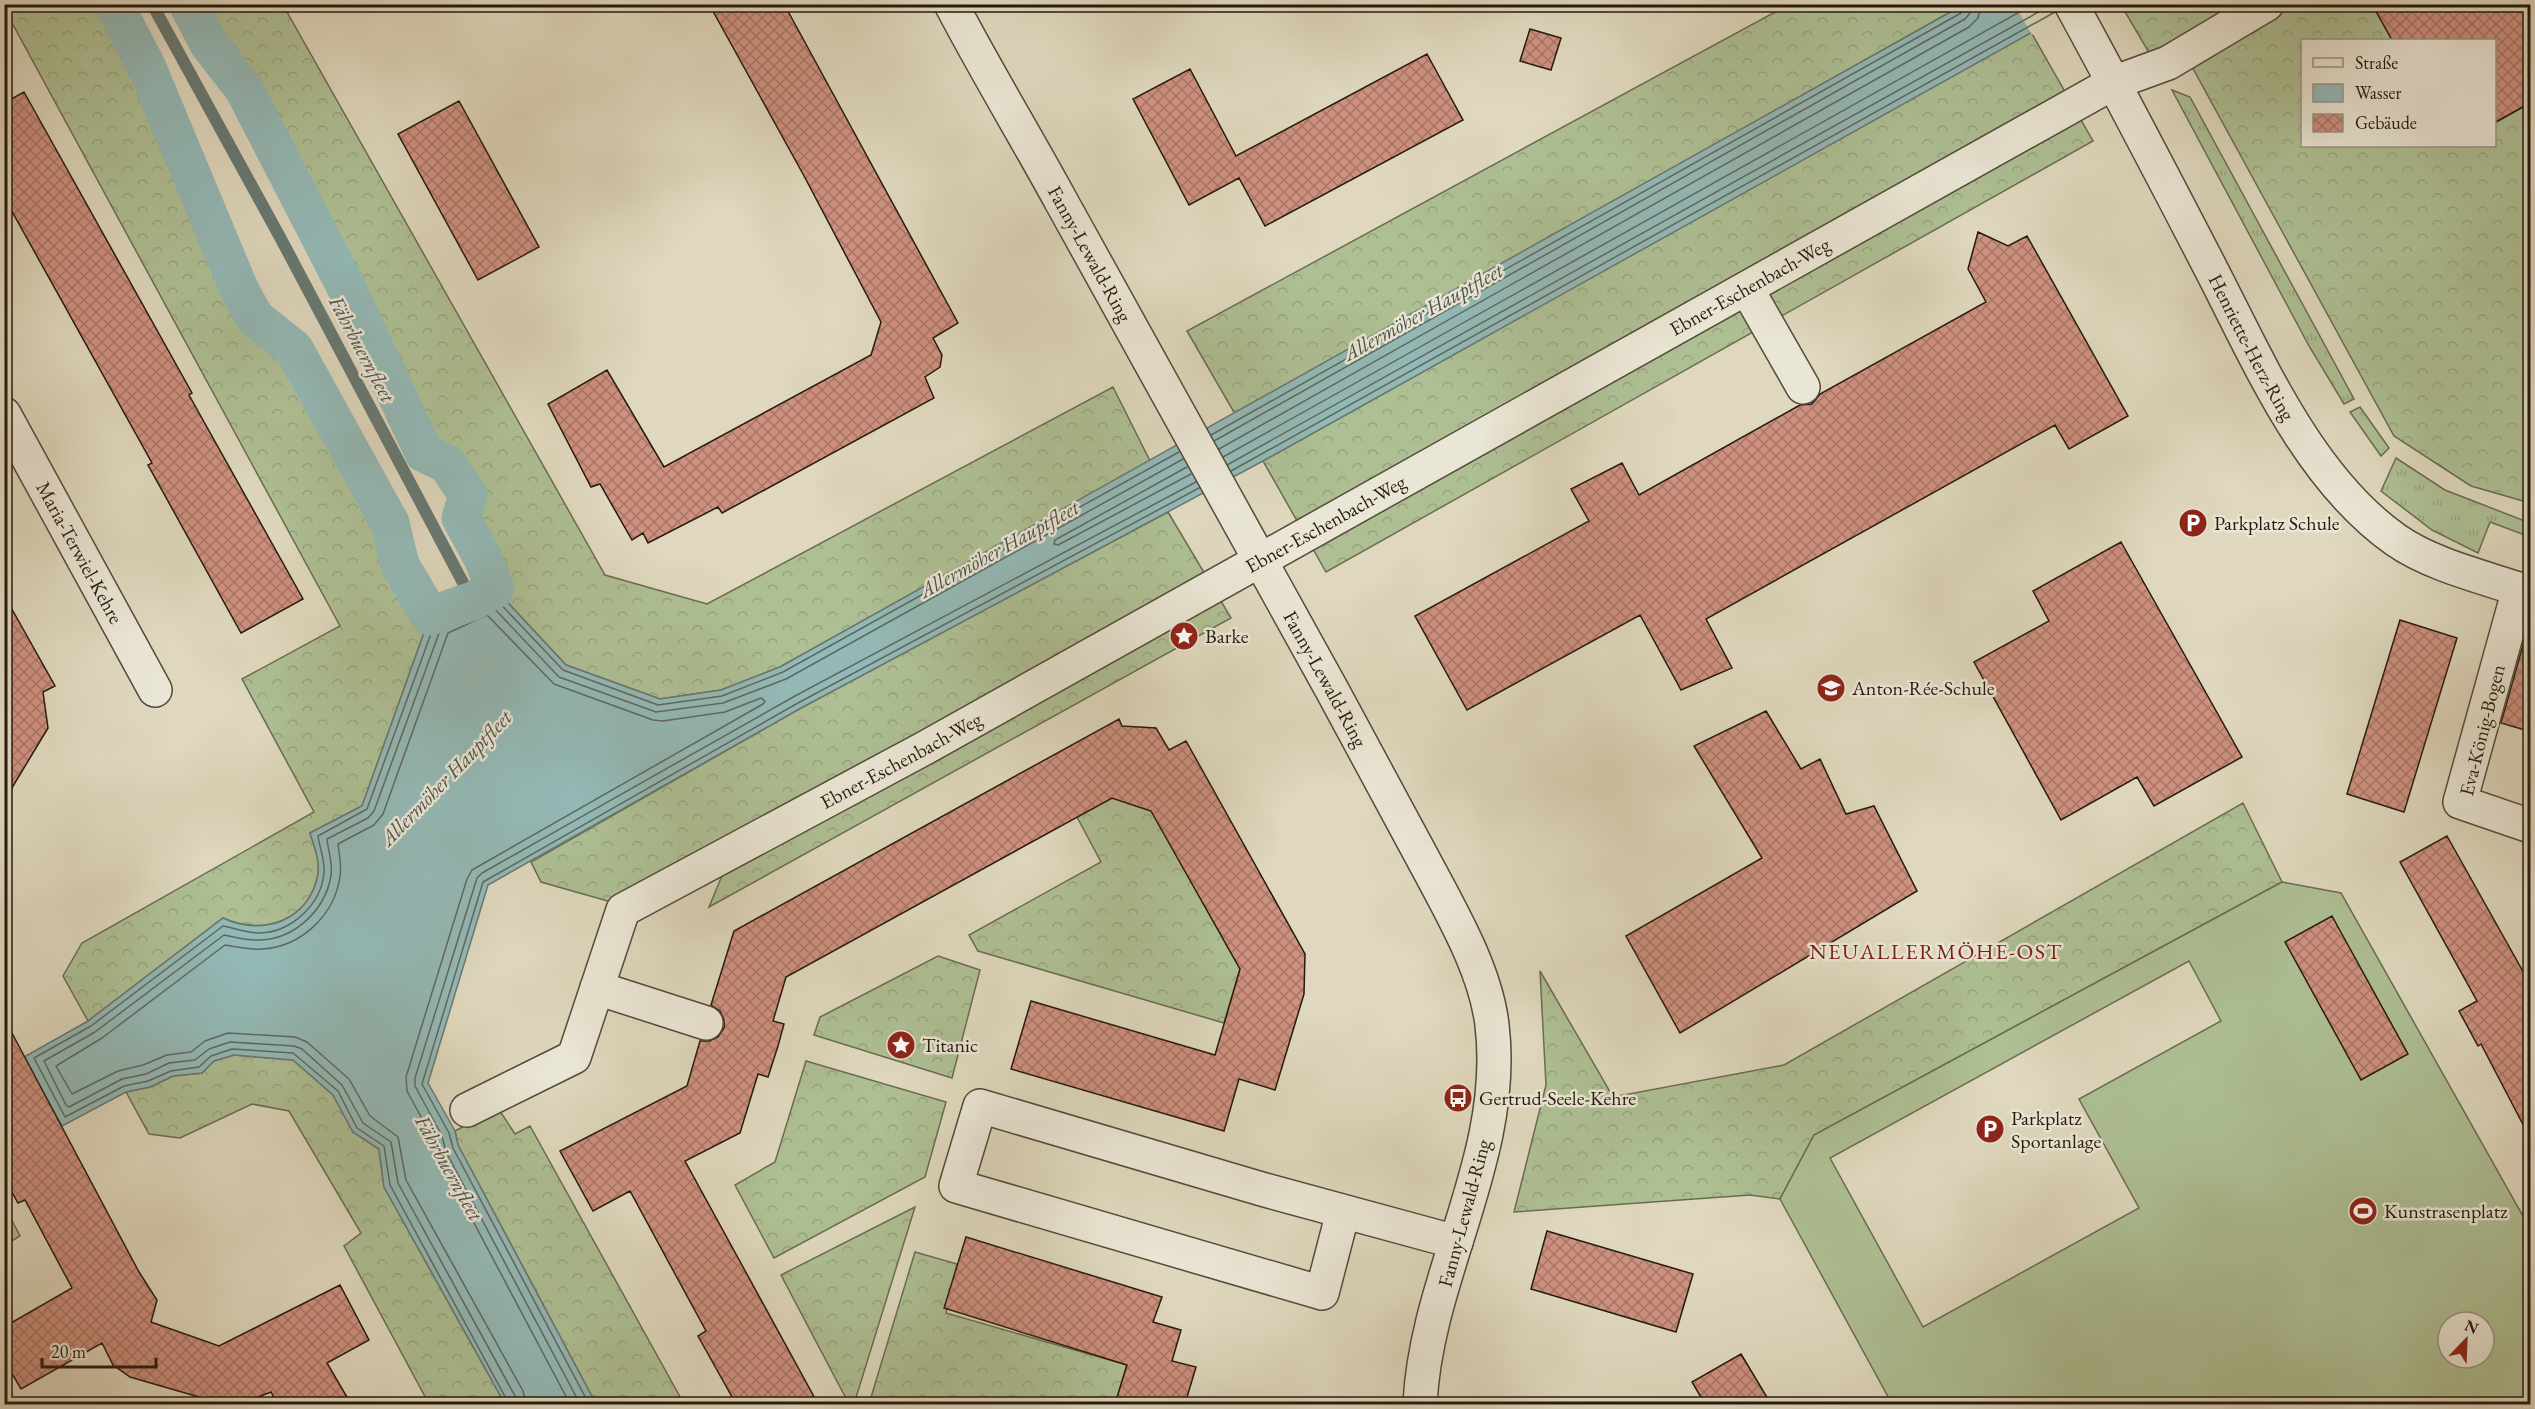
<svg xmlns="http://www.w3.org/2000/svg" width="2535" height="1409" viewBox="0 0 2535 1409" font-family="'EB Garamond',serif">
<defs>
<pattern id="grass-tufts" width="24" height="20" patternUnits="userSpaceOnUse" patternTransform="scale(1.5)"><rect width="24" height="20" fill="#aebf94"/><path d="M3 7l-1-3M5 7V3M7 7l1-3M15 17l-1-3M17 17v-4M19 17l1-3" fill="none" stroke="#96a47e"/></pattern>
<pattern id="forest-crowns" width="20" height="18" patternUnits="userSpaceOnUse" patternTransform="scale(1.5)"><rect width="20" height="18" fill="#aebf94"/><path d="M2 6a3 3 0 1 1 6 0M12 15a3 3 0 1 1 6 0" fill="none" stroke="#96a47e"/></pattern>
<pattern id="building-cross-hatch" width="8" height="8" patternUnits="userSpaceOnUse" patternTransform="scale(1.5)"><rect width="8" height="8" fill="#ce907f"/><path d="M0 0l8 8M0 8l8-8" fill="none" stroke="#a77566"/></pattern>
</defs>
<rect width="100%" height="100%" fill="#dfd8be"/>
<filter id="stains"><feTurbulence type="fractalNoise" baseFrequency=".00333" numOctaves="4"/><feColorMatrix values="0 0 0 0 .2 0 0 0 0 .09 0 0 0 0 .02 0 0 0 .5 -.17"/></filter>
<radialGradient id="worn" r=".72"><stop offset=".6" stop-color="#630" stop-opacity="0"/><stop offset="1" stop-color="#630" stop-opacity=".3"/></radialGradient>
<path fill="url(#grass-tufts)" stroke="#6a6c51" stroke-width="1.5" d="M2172,90L2190,97L2354,399L2344,404L2309,346Z
M2360,407L2389,448L2381,456L2350,412Z
M2396,458L2445,490L2530,523V537L2490,522L2478,553L2432,530L2381,491Z"/>
<path fill="url(#forest-crowns)" stroke="#6a6c51" stroke-width="1.5" d="M4,5H114L147,68L240,292L255,318L294,349L390,523L400,565L430,616L362,806L310,833C314,846 320,860 318,874C310,921 262,936 223,918L88,1021L63,976L82,943L314,812L242,679L340,626L5,10Z
M188,5H283L605,575L707,604L1113,387L1150,461L780,667L721,690L660,699L566,665L495,589L483,558L461,518L467,494L447,464L424,453L346,287L244,89L209,44Z
M1788,5H1963L1235,414L1187,331Z
M2121,5H2391L2377,13L2392,40H2302V146H2494L2495,123L2530,103V503L2471,486L2394,436L2179,43L2151,56Z
M2031,32L2093,141L1326,572L1263,461Z
M1168,512L1231,618L709,907L726,866L611,902L541,882L531,862L801,708Z
M1112,798L1151,811L1240,969L1224,1023L978,951L969,935L1101,862L1077,817Z
M2243,803L2282,882L1814,1135L1780,1199L1750,1195L1514,1212L1546,1085L1540,971L1613,1097L1784,1065Z
M938,956L980,970L952,1078L814,1035L820,1017Z
M234,1055L293,1060L333,1095L353,1132L379,1149L384,1187L505,1404H429L344,1246L361,1233L289,1111L252,1104L180,1138L149,1134L126,1092L150,1087L173,1076L202,1073L214,1061Z
M806,1061L946,1102L925,1177L774,1258L735,1185L775,1162Z
M498,1108L515,1134L530,1126L684,1404H596L458,1145L455,1131Z
M5,1207L20,1236L5,1245H4Z
M915,1207L854,1404H849L781,1275Z
M915,1252L957,1264L946,1313L1127,1365L1115,1404H869Z"/>
<path fill="#aebf94" stroke="#6a6c51" stroke-width="1.5" fill-rule="evenodd" d="M2282,882L2341,893L2523,1216L2530,1218V1404H1892L1780,1199L1814,1135ZM2189,961L2221,1021L2079,1099L2139,1208L1923,1327L1830,1158ZM2448,1322H2484V1358H2448Z"/>
<path fill="#94b9b6" stroke="#687973" stroke-width="1.5" d="M1963,5H2081L1263,461L801,708L488,885L428,1083L455,1131L458,1145L596,1404H505L384,1187L379,1149L353,1132L333,1095L293,1060L234,1055L214,1061L202,1073L173,1076L150,1087L126,1092L62,1126L24,1057L88,1021L223,918C262,937 310,921 318,874C320,860 314,846 310,833L362,806L430,616L470,596L495,589L566,665L660,699L721,690L780,667Z"/>
<path fill="#dfd8be" d="M2084,4L2032,35L2015,5Z"/>
<g fill="none" stroke-linecap="round" stroke-linejoin="round">
<path stroke="#5c6962" stroke-width="1.5" d="M1211,435L1961,13L1965,4
M1214,441L1965,19L1970,13L1972,4
M1219,449L1969,27L1978,18L1981,4
M1223,457L2034,4
M1227,465L2053,4
M1187,467L1055,540L1054,544L1058,545L1191,474
M1231,471L2055,12
M509,1404L390,1185L384,1146L357,1128L338,1091L293,1053L232,1049L211,1056L199,1067L171,1071L148,1081L124,1086L65,1117L34,1058L91,1026L223,926C235,928 246,933 260,933C291,932 321,905 324,873C325,860 320,849 318,836L367,809L436,620L472,602L493,596L563,670L658,705L722,696L783,672L1179,452
M517,1404L515,1396L398,1183L391,1142L363,1123L342,1085L302,1049L294,1046L230,1042L209,1049L195,1060L169,1063L146,1074L122,1079L69,1107L66,1105L44,1061L95,1032L224,935C235,937 248,941 260,940C295,939 325,910 331,876C333,863 328,851 327,839L368,818L374,811L442,625L475,609L491,605L559,677L656,712L723,703L786,679L1183,459
M526,1404L523,1391L406,1180L398,1137L370,1116L349,1079L307,1042L295,1037L228,1033L205,1041L191,1052L167,1055L143,1065L118,1071L72,1094L56,1066L102,1038L225,945C236,947 249,950 262,949C301,947 335,915 340,876C342,865 339,854 338,844L374,825L383,814L448,633L487,615L554,684L653,720L663,721L725,712L761,698L765,701L763,704L472,870L467,879L406,1077L407,1091L433,1139L438,1155L570,1404
M580,1404L446,1152L442,1136L415,1086V1078L477,878L482,873L795,696L1196,482
M589,1404L453,1148L449,1133L422,1084L483,882L798,703L1199,488"/>
<path stroke="#687973" stroke-width="12" d="M152,4L281,239L478,611"/>
<path stroke="#94b9b6" stroke-width="39" d="M114,4L147,68L240,291L255,318L294,349L390,523L400,565L430,616L473,601L495,589L483,558L461,518L468,495L447,464L424,453L346,287L244,89L209,44L188,4"/>
</g>
<path fill="url(#building-cross-hatch)" stroke="#25190e" stroke-width="1.5" d="M709,4H784L958,323L933,338L942,355L940,367L925,377L934,398L722,513L718,507L648,543L643,533L632,540L600,484L591,487L548,404L607,370L664,467L871,355L881,322L803,174Z
M2372,4H2530V103L2494,123V40H2392Z
M1530,29L1561,38L1551,70L1520,61Z
M1427,54L1463,120L1265,226L1239,178L1189,205L1133,99L1190,69L1236,156Z
M24,92L192,393L189,395L303,599L241,633L148,465L152,463L4,197V103Z
M459,101L539,247L478,280L398,134Z
M1978,232L2008,246L2027,236L2128,416L2069,449L2055,425L1706,619L1732,668L1681,690L1640,615L1467,710L1415,616L1589,521L1571,489L1622,463L1639,495L1800,405L1812,404L1820,394L1986,302L1968,269Z
M2121,542L2242,757L2154,806L2137,777L2061,820L1974,662L2049,621L2033,591Z
M4,595L55,686L43,692L48,728L4,801Z
M2400,620L2457,638L2404,812L2347,794Z
M2527,631L2530,632V710L2525,730L2501,723Z
M1766,711L1801,769L1820,759L1846,814L1874,806L1917,891L1680,1033L1626,936L1762,858L1694,746Z
M1119,719L1122,726L1156,728L1169,750L1186,741L1305,954L1304,994L1275,1090L1239,1079L1224,1131L1011,1069L1031,1001L1215,1055L1240,969L1151,811L1112,798L786,977L773,1021L784,1024L778,1046L768,1077L758,1074L740,1133L685,1161L818,1404H736L698,1336L706,1331L630,1191L593,1211L560,1151L687,1086L700,1041H709L718,1037L724,1028V1020L720,1011L711,1005L734,931Z
M2447,836L2530,984V1138L2481,1044L2478,1046L2459,1011L2477,1001L2400,862Z
M2332,916L2408,1054L2361,1080L2285,942Z
M4,1018L139,1272L157,1300L151,1322L219,1346L340,1285L369,1340L327,1363L351,1404H277L271,1392L240,1404H223L130,1377L113,1365L102,1343L21,1389L4,1360V1327L72,1288L25,1200L18,1203L4,1178Z
M1547,1231L1693,1274L1676,1332L1531,1289Z
M966,1237L1162,1297L1153,1322L1181,1330L1172,1361L1196,1367L1185,1404H1115L1127,1365L944,1308Z
M1741,1354L1771,1404H1705L1692,1382Z"/>
<g fill="none" stroke-linecap="round" stroke-linejoin="round">
<g stroke="#54493a" stroke-width="36">
<g id="minor">
<path id="s1" d="M951,4C986,71 1025,135 1061,201C1151,364 1241,527 1332,690C1364,749 1396,808 1428,868C1453,915 1486,972 1492,1025C1508,1157 1426,1275 1420,1404"/>
<path id="s2" d="M2071,4C2119,92 2165,180 2211,269C2259,362 2308,478 2396,540C2433,566 2488,578 2530,593"/>
<path d="M1747,289L1803,387"/>
<path id="s3" d="M4,414L155,690"/>
<path d="M2519,589L2460,802L2530,826"/>
<path d="M597,988L706,1023"/>
<path id="s4" d="M467,1110L574,1057L623,910L923,749L2113,83L2168,63L2267,4"/>
<path d="M1343,1212L1322,1293L956,1186L980,1106L1265,1190L1456,1242"/>
</g>
</g>
<use href="#minor" stroke="#eae6d5" stroke-width="33"/>
</g>
<defs>
<g id="parking-disc" transform="scale(1.5)"><circle r="9.5" fill="#8f2418" stroke="#eae6d5"/><path d="M-3.5-5.5H1a3.5 3.5 0 0 1 0 7H-1V5.5H-3.5ZM-1-3.4V-.6H.8a1.4 1.4 0 0 0 0-2.8Z" fill="#fff"/></g>
<g id="sight-disc" transform="scale(1.5)"><circle r="9.5" fill="#8f2418" stroke="#eae6d5"/><path d="M0-6L1.8-2.2L6-1.7L2.9 1.2L3.7 5.4L0 3.3L-3.7 5.4L-2.9 1.2L-6-1.7L-1.8-2.2Z" fill="#fff"/></g>
<g id="school-disc" transform="scale(1.5)"><circle r="9.5" fill="#8f2418" stroke="#eae6d5"/><path d="M0-5L7-2L0 1L-7-2ZM-4 1L0 2.5L4 1V4Q0 6-4 4Z" fill="#fff"/></g>
<g id="bus-disc" transform="scale(1.5)"><circle r="9.5" fill="#8f2418" stroke="#eae6d5"/><path d="M-5-6H5V4H4V6H2V4H-2V6H-4V4H-5ZM-3.5-4V0h7V-4ZM-3.5 1.2v1.5H-2V1.2ZM2 1.2v1.5H3.5V1.2Z" fill="#fff"/></g>
<g id="stadium-disc" transform="scale(1.5)"><circle r="9.5" fill="#8f2418" stroke="#eae6d5"/><path d="M0-5a6.5 5 0 1 0 0 10a6.5 5 0 1 0 0-10ZM-3.5-1.8h7v3.6h-7Z" fill="#fff"/></g>
</defs>
<g fill-rule="evenodd">
<use href="#parking-disc" x="2193" y="523"/>
<use href="#sight-disc" x="1184" y="636"/>
<use href="#school-disc" x="1831" y="688"/>
<use href="#sight-disc" x="901" y="1045"/>
<use href="#bus-disc" x="1458" y="1098"/>
<use href="#parking-disc" x="1990" y="1129"/>
<use href="#stadium-disc" x="2363" y="1211"/>
</g>
<g text-anchor="middle" stroke-width="5" stroke-linejoin="round" paint-order="stroke">
<g font-size="20" fill="#25190e" stroke="#eae6d5">
<text dy="7" stroke="none"><textPath href="#s1" startOffset="286">Fanny-Lewald-Ring</textPath></text>
<text dy="7" stroke="none"><textPath href="#s4" startOffset="1562">Ebner-Eschenbach-Weg</textPath></text>
<text dy="7" stroke="none"><textPath href="#s2" startOffset="388">Henriette-Herz-Ring</textPath></text>
<text dy="7" stroke="none"><textPath href="#s4" startOffset="1076">Ebner-Eschenbach-Weg</textPath></text>
<text dy="7" stroke="none"><textPath href="#s3" startOffset="158">Maria-Terwiel-Kehre</textPath></text>
<text dy="7" stroke="none"><textPath href="#s1" startOffset="772">Fanny-Lewald-Ring</textPath></text>
<text transform="translate(2482 730) rotate(-76)" y="7">Eva-König-Bogen</text>
<text dy="7" stroke="none"><textPath href="#s4" startOffset="590">Ebner-Eschenbach-Weg</textPath></text>
<text transform="translate(1464 1213) rotate(-75)" y="7">Fanny-Lewald-Ring</text>
</g>
<g font-size="20" fill="#25190e" stroke="#eae6d5" text-anchor="start">
<text x="2214" y="530">Parkplatz Schule</text>
<text x="1205" y="643">Barke</text>
<text x="1852" y="695">Anton-Rée-Schule</text>
<text x="922" y="1052">Titanic</text>
<text x="1479" y="1105">Gertrud-Seele-Kehre</text>
<text x="2011" y="1125">Parkplatz<tspan x="2011" dy="23">Sportanlage</tspan></text>
<text x="2384" y="1218">Kunstrasenplatz</text>
</g>
<g font-size="21" font-style="italic" fill="#4c5149" stroke="#eae6d5">
<text transform="translate(1423 312) rotate(-29)" y="7">Allermöher Hauptfleet</text>
<text transform="translate(362 349) rotate(62)" y="7">Fährbuernfleet</text>
<text transform="translate(999 549) rotate(-29)" y="7">Allermöher Hauptfleet</text>
<text transform="translate(446 778) rotate(-46)" y="7">Allermöher Hauptfleet</text>
<text transform="translate(449 1168) rotate(61)" y="7">Fährbuernfleet</text>
</g>
<g font-size="22" letter-spacing="1.5" fill="#7a1f14" stroke="#eae6d5">
<text x="1936" y="959">NEUALLERMÖHE-OST</text>
</g>
</g>
<rect width="2535" height="1409" fill="none" stroke="#dfd8be" stroke-width="24"/>
<rect x="6" y="6" width="2523" height="1397" fill="none" stroke="#25190e" stroke-width="3"/>
<rect x="12" y="12" width="2511" height="1385" fill="none" stroke="#25190e" stroke-width="1.5"/>
<rect x="2301" y="39" width="195" height="108" fill="#eae6d5" stroke="#9b9485" stroke-width="1.5"/>
<rect x="2313" y="58" width="30" height="9" fill="#eae6d5" stroke="#9b9485" stroke-width="1.5"/>
<text x="2355" y="69" font-size="18" fill="#25190e">Straße</text>
<rect x="2313" y="84" width="30" height="18" fill="#94b9b6" stroke="#9b9485" stroke-width="1.5"/>
<text x="2355" y="99" font-size="18" fill="#25190e">Wasser</text>
<rect x="2313" y="114" width="30" height="18" fill="url(#building-cross-hatch)" stroke="#9b9485" stroke-width="1.5"/>
<text x="2355" y="129" font-size="18" fill="#25190e">Gebäude</text>
<g transform="translate(2466 1340) rotate(23)"><circle r="28" fill="#eae6d5" stroke="#9b9485" stroke-width="1.5"/>
<path d="M0-4.5L10 22L0 15L-10 22Z" fill="#8f2418"/>
<text y="-9" font-size="16" font-weight="bold" text-anchor="middle" fill="#25190e">N</text>
</g>
<path d="M42 1358v9h114v-9" fill="none" stroke="#25190e" stroke-width="3"/>
<text x="51" y="1358" font-size="18" fill="#25190e" stroke="#eae6d5" stroke-width="4.5" paint-order="stroke">20 m</text>
<rect width="100%" height="100%" filter="url(#stains)"/>
<rect width="100%" height="100%" fill="url(#worn)"/>
</svg>
